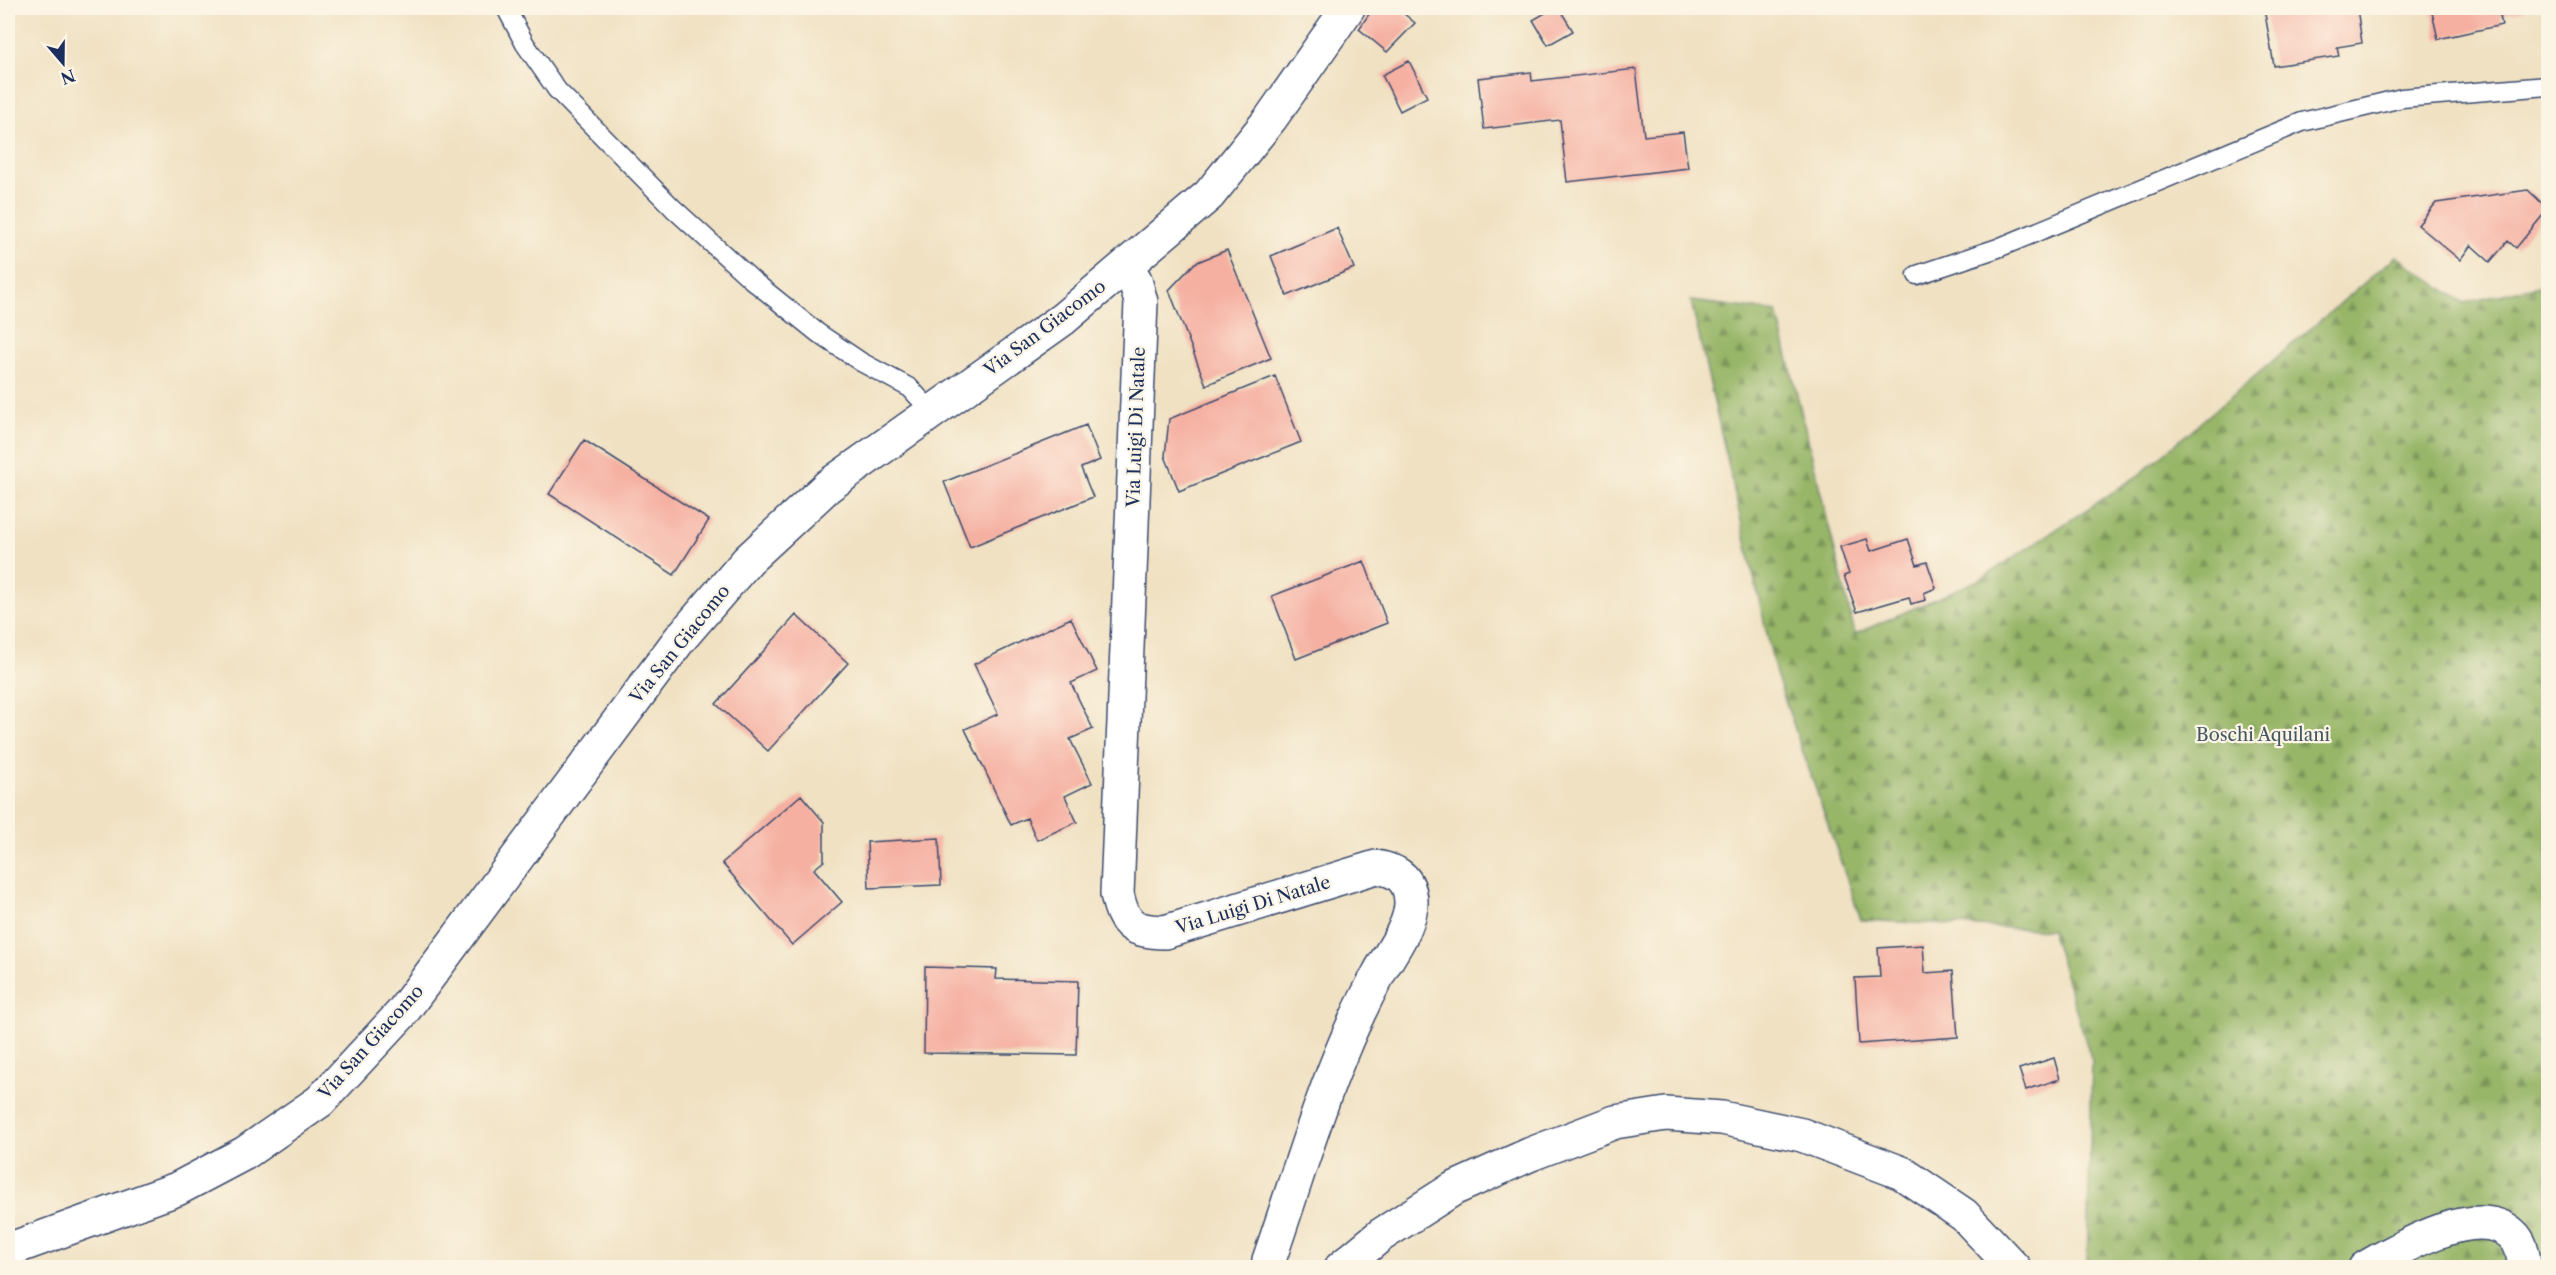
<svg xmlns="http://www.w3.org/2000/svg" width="2556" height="1275" viewBox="0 0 2556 1275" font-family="'Libre Caslon Text',serif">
<defs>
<pattern id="forest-firs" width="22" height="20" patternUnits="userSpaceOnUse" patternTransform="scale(1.5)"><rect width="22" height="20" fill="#97b668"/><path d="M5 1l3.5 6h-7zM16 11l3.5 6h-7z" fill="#7a9459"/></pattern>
</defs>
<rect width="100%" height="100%" fill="#fcf5e5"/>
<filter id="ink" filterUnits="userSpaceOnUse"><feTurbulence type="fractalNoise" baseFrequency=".0167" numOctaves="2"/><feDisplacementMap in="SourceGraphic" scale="12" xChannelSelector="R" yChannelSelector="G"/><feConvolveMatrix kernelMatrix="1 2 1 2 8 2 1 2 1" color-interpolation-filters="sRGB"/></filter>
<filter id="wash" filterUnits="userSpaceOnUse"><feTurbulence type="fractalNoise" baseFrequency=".008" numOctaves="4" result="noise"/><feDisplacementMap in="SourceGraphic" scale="24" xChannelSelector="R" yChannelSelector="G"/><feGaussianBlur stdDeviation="1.35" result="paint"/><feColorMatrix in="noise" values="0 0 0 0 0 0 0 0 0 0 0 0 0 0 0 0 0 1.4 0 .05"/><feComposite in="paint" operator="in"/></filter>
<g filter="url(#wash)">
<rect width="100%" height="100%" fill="#f0e1c2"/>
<path fill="url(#forest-firs)" stroke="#597263" stroke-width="1.5" d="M2396,256L2464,303L2548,284V1267H2087L2092,1061L2051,930L1861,920L1776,674L1691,301L1777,312L1855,634L1981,579L2139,475Z"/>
<g id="blocks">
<path fill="#f5b0a2" d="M1373,8H1397L1415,23L1387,52L1359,29Z
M1554,8H1559L1573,31L1548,45L1533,20Z
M2264,8H2357L2362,43L2337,47L2339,56L2274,66Z
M2431,8H2522L2523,11L2500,16L2502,25L2438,39Z
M1409,61L1427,97L1400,111L1382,75Z
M1636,69L1644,136L1683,132L1688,168L1567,182L1560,120L1484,129L1478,78L1531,72L1532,81Z
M2528,190L2548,209L2516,248L2508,241L2490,262L2471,245L2460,260L2418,225L2436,203Z
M1337,228L1354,268L1287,296L1271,256Z
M1227,250L1271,358L1206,385L1169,290L1195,263Z
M1275,376L1301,442L1179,491L1165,456L1169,419Z
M1086,425L1100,460L1081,468L1093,497L970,547L944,482Z
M584,440L709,520L674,575L549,494Z
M1867,539L1871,551L1908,539L1917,565L1927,562L1936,588L1924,593L1926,600L1911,604L1909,597L1857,612L1844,576L1849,574L1840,547Z
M1364,561L1387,623L1296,659L1272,596Z
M796,615L848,663L768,751L716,704Z
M1071,618L1097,671L1071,683L1093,729L1070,739L1092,783L1065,796L1077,822L1037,840L1027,818L1011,825L965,729L998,714L974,664Z
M801,795L824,822V861L814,869L842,902L792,945L722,863Z
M939,838L941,885L869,888L867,842Z
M1923,945L1925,973L1953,971L1958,1037L1859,1044L1855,978L1880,977L1878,948Z
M925,967L997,969L996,979L1078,981L1076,1055L924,1053Z
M2054,1058L2060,1079L2026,1090L2019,1069Z"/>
</g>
</g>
<g filter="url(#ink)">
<use href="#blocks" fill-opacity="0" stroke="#3b4a6d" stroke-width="1.5"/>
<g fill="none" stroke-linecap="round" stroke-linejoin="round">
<g stroke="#3b4a6d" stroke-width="21">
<path id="lane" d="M506,8L525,44L557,90L674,209L752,280L818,333L861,362L910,388L932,412
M1917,275L1998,248L2302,122L2402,98L2548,86"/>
</g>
<g stroke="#3b4a6d" stroke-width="36">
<path id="street" d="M1125,267L1135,280L1141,302L1117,894C1124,926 1133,931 1165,932L1376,867C1396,870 1410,878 1411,901C1412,926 1389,954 1378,975C1329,1064 1302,1165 1269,1260L1268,1268
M1341,1268L1381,1235L1453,1189L1531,1154L1615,1122L1666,1114L1722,1118L1802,1135L1902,1173L1964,1215L2014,1268
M2365,1268C2398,1249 2477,1202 2512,1234C2521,1242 2524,1255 2524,1268"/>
</g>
<g stroke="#3b4a6d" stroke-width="36">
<path id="secondary" d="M8,1250L177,1189L245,1153L320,1101L401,1014L679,640L748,560L828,486L1063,319L1209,195L1271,118L1348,8"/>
</g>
<use href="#lane" stroke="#fff" stroke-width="18"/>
<use href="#street" stroke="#fff" stroke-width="33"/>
<use href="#secondary" stroke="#fff" stroke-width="33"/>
</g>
</g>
<g text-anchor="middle" stroke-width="4.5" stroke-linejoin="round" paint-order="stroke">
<g font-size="18" fill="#1b2f5e" stroke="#fcf5e5">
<text transform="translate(1045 328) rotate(-37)" y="6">Via San Giacomo</text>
<text transform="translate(1136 427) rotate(-88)" y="6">Via Luigi Di Natale</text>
<text transform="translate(680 644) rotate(-51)" y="6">Via San Giacomo</text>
<text transform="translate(1253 905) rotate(-17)" y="6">Via Luigi Di Natale</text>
<text transform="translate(371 1042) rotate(-48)" y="6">Via San Giacomo</text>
</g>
<g font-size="18" fill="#445864" stroke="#fcf5e5">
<text x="2263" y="741">Boschi Aquilani</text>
</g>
</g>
<rect width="2556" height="1275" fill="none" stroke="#fcf5e5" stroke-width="30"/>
<g transform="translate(63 63) rotate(160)" stroke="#fcf5e5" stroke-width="4.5" paint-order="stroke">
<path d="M0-4.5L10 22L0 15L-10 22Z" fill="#1b2f5e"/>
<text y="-9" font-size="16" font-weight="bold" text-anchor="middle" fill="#1b2f5e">N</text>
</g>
</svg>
